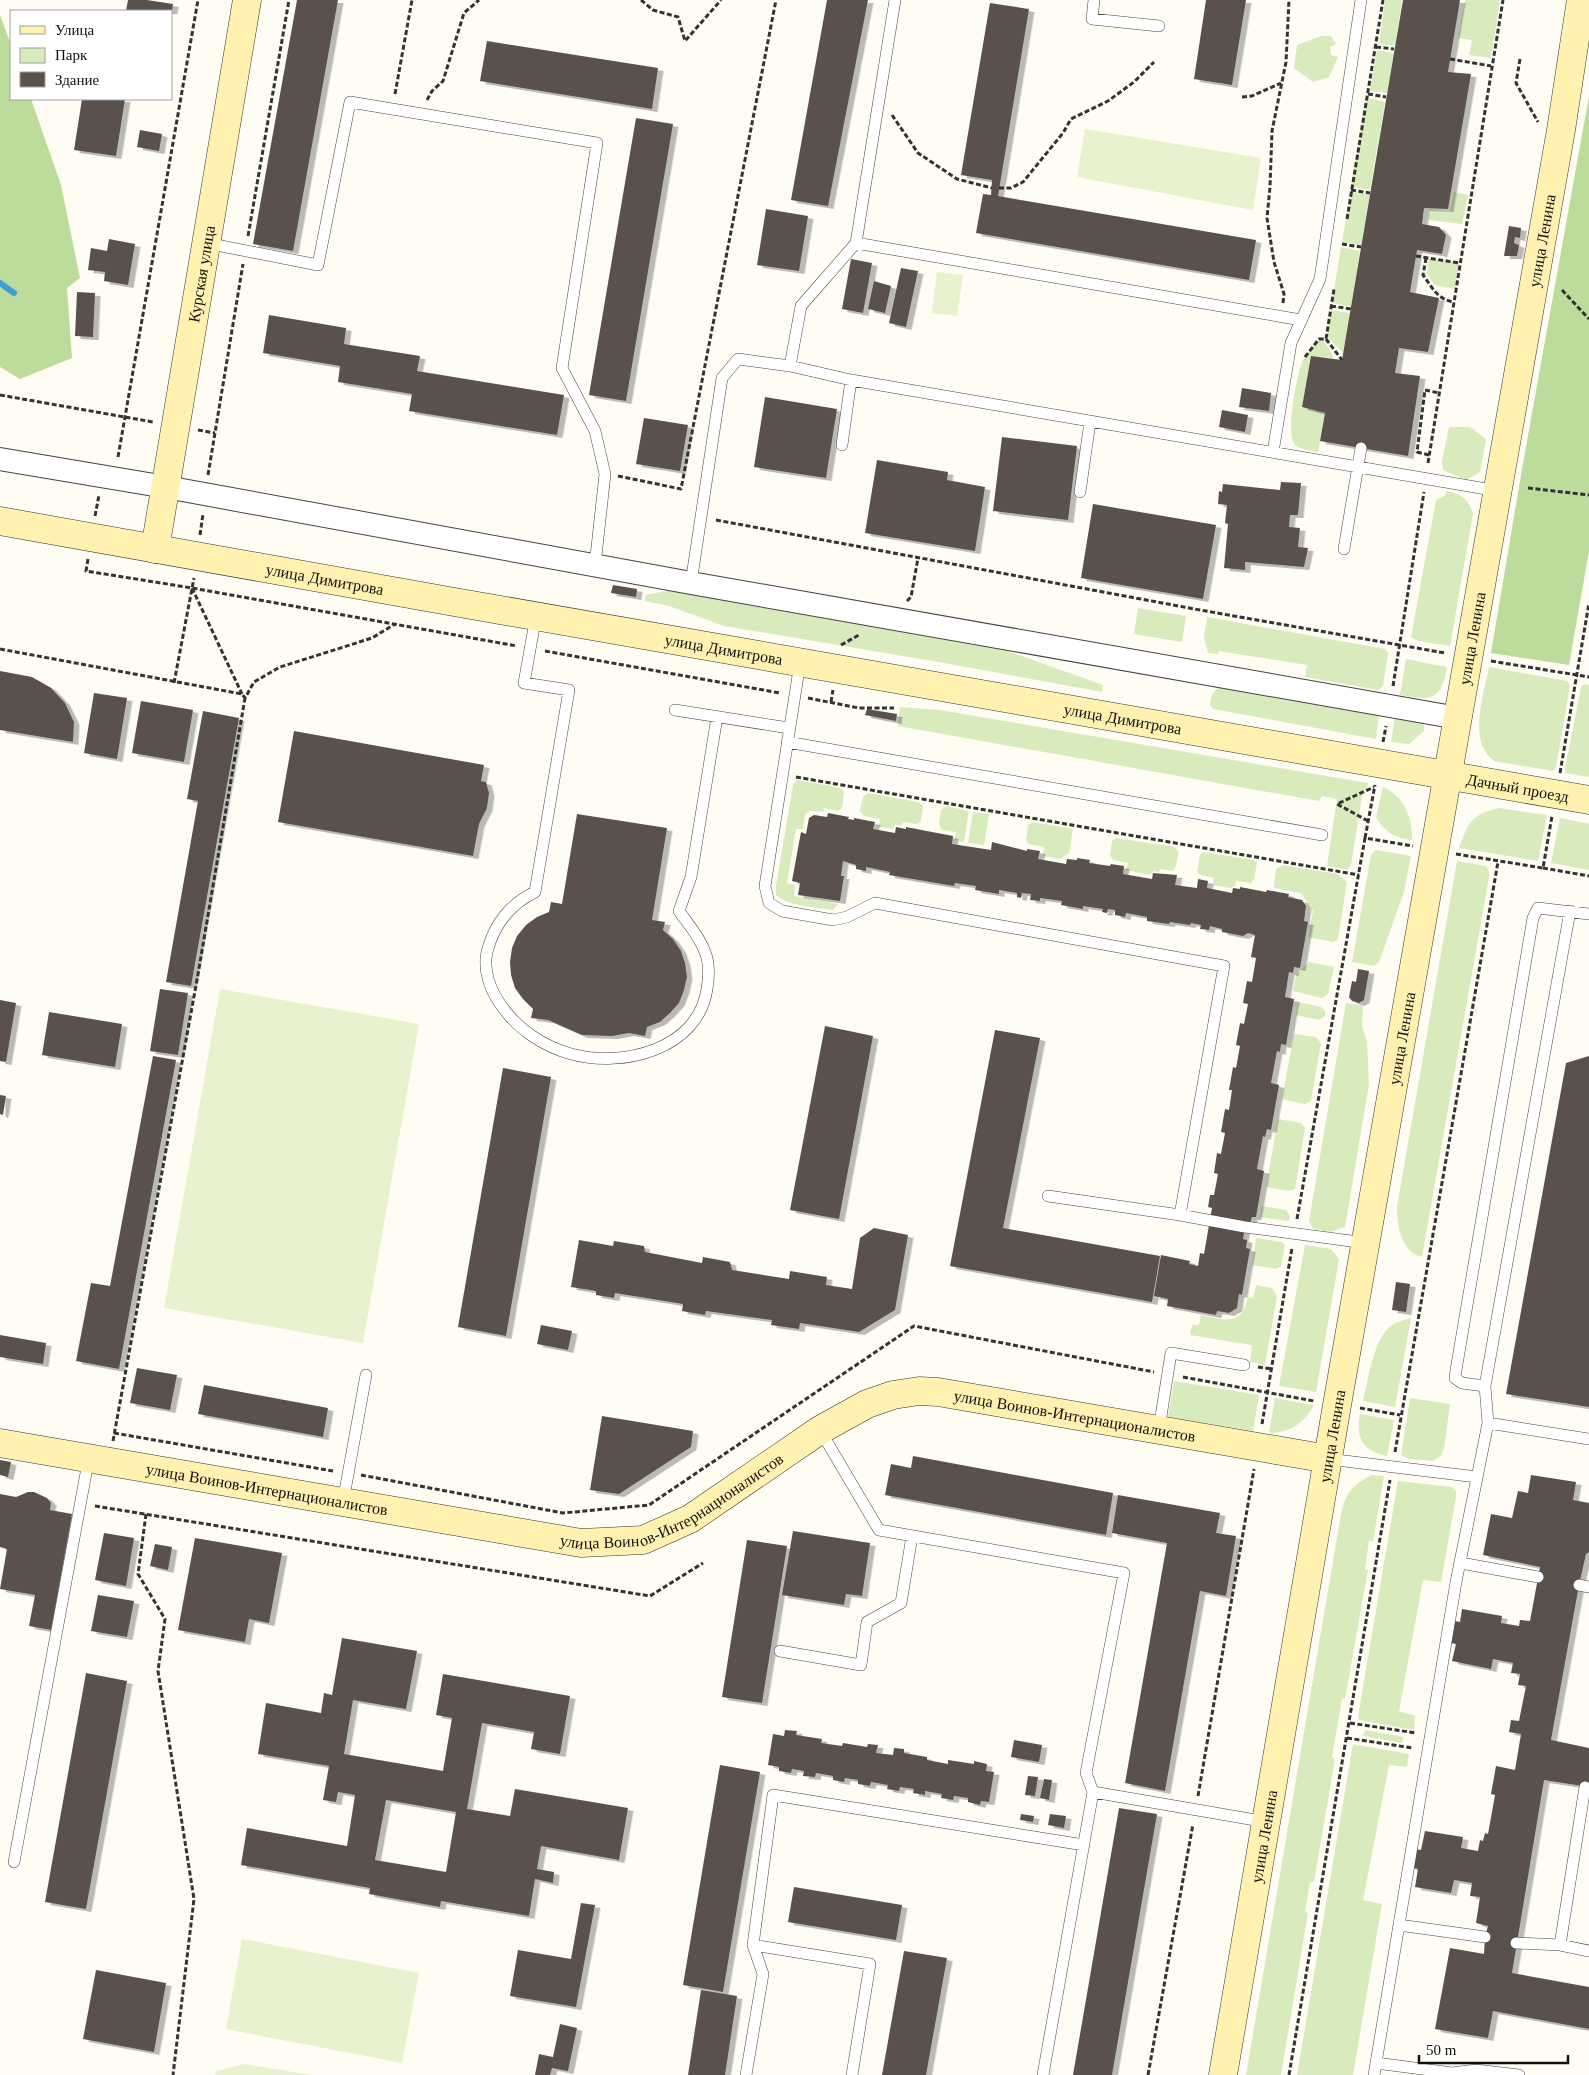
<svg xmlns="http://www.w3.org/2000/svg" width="1589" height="2075" viewBox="0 0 1589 2075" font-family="Georgia,serif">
<defs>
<filter id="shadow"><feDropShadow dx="5.5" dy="3" stdDeviation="0" flood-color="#0004"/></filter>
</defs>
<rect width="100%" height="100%" fill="#fffcf4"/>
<path fill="#d8ebbc" d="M1385,0H1402L1395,46L1379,44Z
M1465,0H1500L1491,58L1469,55L1472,40L1458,38Z
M1321,36H1331L1336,44L1330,47L1331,55L1338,57L1329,77L1313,82L1294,68L1297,45Z
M1377,50L1394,53L1387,93L1370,91Z
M1367,98L1385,102L1370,190L1351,187Z
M1351,192L1370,195L1361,245L1342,242Z
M1454,192L1468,195L1462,224L1428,220L1429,210L1450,212Z
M1341,247L1360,251L1351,307L1332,303Z
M1428,258L1459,263L1455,289L1434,285L1427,274Z
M1331,310L1350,313L1343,353L1327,337Z
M1319,339H1323L1334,358L1311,356L1302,407L1325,413L1318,452C1309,450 1298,450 1293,442C1287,429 1297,370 1304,358C1308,351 1314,345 1319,339Z
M1449,427H1470L1486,439L1480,472L1466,480L1443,470L1442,461Z
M1446,491C1460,493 1470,500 1473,514L1450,646L1418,641L1411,637L1436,500L1445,496Z
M671,590L991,645L1103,685L1102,692L933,661L724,626L669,606L645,601L646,595Z
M1138,608L1186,616L1182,642L1134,634Z
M1207,617L1385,649L1388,653L1383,686L1378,690L1305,677L1307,665L1219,651L1218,654L1208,653L1204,638Z
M1406,659L1447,667C1441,701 1431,701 1400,695Z
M1489,667L1567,681L1570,686L1556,767L1553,771L1494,761C1467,741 1484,694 1489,667Z
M1584,684L1589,685V777L1566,773L1565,768L1581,687Z
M1222,686L1379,714L1376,739L1213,709L1210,705C1211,695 1213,690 1222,686Z
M900,707L940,710L1368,783L1367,789L1363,790L1351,865L1347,870L1327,866L1337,799L1322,796L1319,801L898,726Z
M1395,716L1419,721L1424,725V731L1409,744L1391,742Z
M797,780L841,788L844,792L842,808L838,811L825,808L823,812L810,811L805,815L803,829H796L787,883L795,885L794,896L838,904L833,910C816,907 789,907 776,895V886L793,785Z
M1383,787C1404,796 1413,818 1412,840C1394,838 1385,832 1376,817Z
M868,793L918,802L923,805L921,821L917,824L903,822L902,825H895L893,829L879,827L880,819L864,816L860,811L863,797Z
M946,806L969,811L964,842L955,840L956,832L942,830L939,824L941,810Z
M1499,808L1547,815L1538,861L1459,848C1469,822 1470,815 1499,808Z
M973,812L989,814L984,845L968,843Z
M1560,818L1589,824V870L1551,863Z
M1033,822L1073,829L1069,853L1060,859L1043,856L1044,847L1028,844L1026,840L1028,825Z
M1116,838L1175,847L1179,852L1175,869L1173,871L1160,869L1159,872L1154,871L1150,875L1126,870L1128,863L1113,860L1110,856L1112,841Z
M1376,850L1411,856L1404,892L1379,962L1374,966L1352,962L1371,855Z
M1203,852L1254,860L1257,863L1254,879L1251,883L1236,881L1235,886L1230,888L1213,885L1214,878L1200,875L1197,872L1200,855Z
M1457,861L1486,866L1489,871V877L1422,1257C1401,1252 1397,1226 1397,1207Z
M1283,865L1338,874L1347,882L1338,939L1333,942L1308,937L1313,911L1301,893L1274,888L1276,869Z
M1309,962L1334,967L1328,994L1322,998L1293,991L1296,975Z
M1298,1002L1321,1007L1325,1011V1016L1319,1020L1296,1015Z
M1346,1003L1363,1006L1362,1026L1367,1041L1369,1084L1345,1227L1330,1232L1313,1229L1309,1221Z
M1294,1034L1316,1037L1321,1043L1311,1101L1305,1104L1282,1099Z
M1278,1119L1301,1123L1305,1128L1295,1189L1290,1191L1266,1187Z
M1262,1206L1286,1210L1290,1216L1289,1221L1260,1217Z
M1256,1238L1282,1242L1285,1245L1281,1266L1276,1269L1252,1265Z
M1305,1245L1331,1249L1339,1259L1316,1392L1279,1386Z
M1256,1285L1272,1288L1277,1296L1265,1365L1250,1362L1252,1345L1190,1335L1192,1325H1199L1201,1315C1225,1319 1241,1328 1248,1297L1253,1298Z
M1411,1318L1395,1407L1363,1401C1368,1380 1373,1343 1389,1327C1395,1322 1404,1320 1411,1318Z
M1174,1381L1259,1395L1253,1431L1168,1417Z
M1275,1398L1314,1405C1305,1423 1289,1433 1269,1433Z
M1410,1398L1450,1404L1444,1448L1441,1456L1433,1461L1409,1459L1401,1455Z
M1360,1414L1394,1420L1387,1456C1363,1452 1355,1437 1360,1414Z
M1372,1475L1384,1476L1373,1541H1369L1365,1569L1368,1570L1345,1699H1342L1332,1757L1335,1759L1314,1882H1310L1305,1912L1308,1913L1281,2075H1246L1341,1514C1346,1492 1352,1485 1372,1475Z
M1398,1481L1452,1487L1456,1491V1497L1441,1582L1423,1580L1399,1711L1415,1716L1414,1730L1359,1720L1358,1716Z
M1365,1730L1404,1737L1402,1743L1363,1736Z
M1353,1744L1409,1754L1407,1767L1389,1765L1363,1900L1382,1904L1353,2075H1297Z"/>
<path fill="#bddc9b" d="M0,15L11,45V99H31L61,185L80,278L67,288L72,358L20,379L0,367Z
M1589,96V551L1569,665L1491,653L1522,469Z"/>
<path fill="#e8f2ce" d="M1085,129L1261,158L1253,210L1077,177Z
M937,272L963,275L957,316L932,313Z
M220,989L419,1024L363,1343L164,1308Z
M242,1939L419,1973L402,2063L226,2029Z
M243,2064L312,2075H215L218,2071Z"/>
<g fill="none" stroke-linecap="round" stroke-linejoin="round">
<path stroke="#3e9fd0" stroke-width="6" d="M0,283L14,293"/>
</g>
<path fill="#5a514d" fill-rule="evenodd" filter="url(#shadow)" d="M128,0H147L173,4L172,11H126Z
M297,0H338L293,251L253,244Z
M827,0H868L828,206L791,200Z
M1206,0H1246L1232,85L1194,79Z
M1403,0H1460L1448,72L1471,74L1448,209L1424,208L1422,224L1439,227L1446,235L1442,254L1417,250L1410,292L1439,298L1428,352L1399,348L1395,373L1420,376L1408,456L1320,441L1325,413L1302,407L1311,356L1342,360Z
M990,3L1029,9L998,196L1256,240L1249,280L976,233L983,194L991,195L992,180L961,175Z
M487,41L658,68L652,109L480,81Z
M82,99H125L116,156L74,150Z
M636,118L673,124L626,401L589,395Z
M140,130L162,134L159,151L137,147Z
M766,209L808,216L799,271L757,265Z
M1509,226L1521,228L1520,238L1515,237L1514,243L1519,245L1517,256H1504Z
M109,239L135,244L128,285L104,281L105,272L88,270L91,248L107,251Z
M851,259L872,263L863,313L842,309Z
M901,268L918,271L906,327L889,323Z
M874,281L891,286L885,313L868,309Z
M77,292L95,293L93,337L75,336Z
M269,315L346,328L344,344L420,356L417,371L564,395L557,435L409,411L412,394L338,382L340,366L263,353Z
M1242,388L1271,393L1269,411L1239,407Z
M765,397L837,409L826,478L754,467Z
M1222,410L1248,415L1245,432L1219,427Z
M644,418L688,425L680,471L636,464Z
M1002,437L1077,446L1068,520L993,511Z
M877,460L948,472L947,480L985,487L975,551L865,533Z
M1281,482L1301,483L1298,515H1290L1289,527L1300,528L1298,547L1308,548L1304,567L1245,562V570L1224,568L1228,524L1225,523L1227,505L1218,504L1219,491L1222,492L1223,484L1280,490Z
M1093,504L1216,525L1203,599L1081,578Z
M613,585L637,589L636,597L611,593Z
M0,671L32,677L51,688L65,703L74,722L73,742L0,730Z
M94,693L127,698L117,759L84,753Z
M141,701L193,710L184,762L132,753Z
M867,709L897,714L896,721L865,715Z
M203,711L239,718L191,986L166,982L198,801L187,799Z
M294,731L484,765L481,781L486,782L489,793L487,808L479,824L473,856L278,822Z
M828,813L849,817L848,819L854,820V818L875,822L873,829L895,833L896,827L906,829V827L953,836L952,844L991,850L992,842L1027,851V849L1040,851L1038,859L1066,864L1067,859L1077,860V858L1090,860L1089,863L1110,866L1111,864L1124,866L1123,874L1152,879L1153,873L1177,875L1175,885L1197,888L1198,879L1208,881L1207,888L1232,893L1233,888L1240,889V887L1266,892L1267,890L1289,894L1288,897L1302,900L1306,906L1304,921L1308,922L1300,968L1294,967L1293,973L1289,972L1285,997L1294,999L1286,1045L1281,1044L1280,1052L1277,1051L1271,1083L1279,1085L1271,1130L1267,1129L1265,1137L1263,1136L1257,1169L1264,1171L1256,1217H1252L1250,1223L1246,1222L1243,1239L1247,1240L1246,1248L1250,1249L1242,1295L1239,1294L1237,1308L1229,1313L1217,1311L1216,1315L1167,1306L1168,1299L1154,1296L1161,1255L1190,1261L1189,1264L1198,1266L1200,1253L1204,1254L1212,1208L1208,1207L1210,1195H1214L1218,1174L1214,1173L1217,1153L1221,1154L1225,1133L1221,1132L1225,1109L1229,1110L1232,1090H1229L1233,1067L1236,1068L1240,1046L1236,1045L1240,1023L1244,1024L1248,1004L1243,1003L1247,981L1252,982L1256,958L1251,957L1255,935L1248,933L1243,936L1222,932V929L1210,926L1209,930L1200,929L1201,925L1191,923L1190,925L1170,922L1169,924L1147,921V917L1126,913L1125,917L1115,915V910L1108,909L1107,913L1102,912L1103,909L1083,906V909L1061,905L1062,901L1040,898V901L1030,900L1031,894L1022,893L1021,898L1017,897V893L999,890V894L975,890L976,886L955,883L954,886L889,875L890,872L866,867V871L856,869V865L843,861L841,876H844L840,901L798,895L800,883L792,881L801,832L806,834L809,818L814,815L827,817Z
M577,814L667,828L652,920L665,922L663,930L673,939L681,951L685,963L687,977L684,990L679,1003L670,1013L660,1022L647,1027L645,1036L629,1033L612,1036L582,1035L548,1020L531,1018L533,1009L523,999L515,988L511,975L510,962L512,948L517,936L526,925L537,917L549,912L551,902L562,904Z
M1358,969L1369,971L1364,1000L1359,1003L1352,1001L1349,997L1352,981L1356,982Z
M160,989L188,993L178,1055L150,1051Z
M0,1000L16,1003L6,1062L0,1061Z
M49,1012L122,1024L115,1067L42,1055Z
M825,1026L873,1036L839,1219L790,1210Z
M995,1030L1040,1038L1003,1228L1160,1256L1152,1302L950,1266Z
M153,1056L176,1060L119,1369L76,1361L91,1283L110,1286Z
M1589,1056V1407L1506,1394L1566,1063Z
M503,1068L551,1077L506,1336L458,1327Z
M0,1095L6,1096L3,1115L0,1114Z
M874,1228L908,1235L895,1310L859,1332L800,1323L799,1329L771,1325L772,1320L706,1311L705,1315L682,1311L683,1304L615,1293L614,1298L596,1295V1291L571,1287L579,1240L613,1246L614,1241L644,1246L645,1252L702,1263L703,1257L730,1262L732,1270L789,1279L790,1271L827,1277L826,1285L852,1289L860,1238Z
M1396,1282L1410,1284L1406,1312L1392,1310Z
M541,1325L572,1331L568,1350L537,1344Z
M0,1335L46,1343L43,1364L0,1357Z
M137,1368L177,1375L170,1410L130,1403Z
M204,1385L328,1408L323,1437L198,1414Z
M602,1416L693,1431L691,1447L619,1494L590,1490Z
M913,1456L1113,1493L1106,1535L885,1495L891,1464L911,1468Z
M0,1460L11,1462L8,1477L0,1475Z
M1531,1475L1576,1482L1573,1500L1589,1503V1552L1586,1554L1579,1585L1551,1740L1589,1748V1787L1544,1780L1512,1973L1589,1987V2029L1493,2011L1488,2038L1435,2029L1450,1948L1484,1954L1485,1937L1488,1926L1476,1923L1480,1897L1470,1896L1472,1883L1454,1880L1451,1893L1415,1887L1418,1869L1411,1868L1415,1849L1421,1850L1425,1831L1463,1837L1461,1848L1478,1851L1480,1840L1483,1841L1485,1833L1488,1834L1495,1795L1491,1794L1496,1766L1515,1770L1521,1734L1509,1732L1511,1720L1519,1721L1526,1686L1518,1685L1520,1674L1511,1673L1513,1663L1493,1659L1491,1669L1452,1661L1456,1644L1450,1643L1455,1621L1460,1622L1462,1609L1502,1616L1501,1623L1519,1626L1520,1620L1530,1621L1540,1567L1483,1555L1491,1514L1512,1518L1518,1491L1528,1493Z
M28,1492H34L47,1498L51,1503L50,1510L72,1514L51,1630L29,1626L35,1595L0,1589L7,1549L0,1547V1494L16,1497Z
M1118,1495L1220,1513L1216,1533L1236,1536L1226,1596L1200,1591L1165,1791L1125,1783L1167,1543L1112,1533Z
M793,1531L870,1543L862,1596L846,1594L844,1605L782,1595Z
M104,1533L134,1538L126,1586L95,1580Z
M195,1538L282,1553L269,1623L249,1619L245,1642L178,1630Z
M747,1540L787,1546L762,1703L722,1697Z
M155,1544L172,1547L168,1570L150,1566Z
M98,1595L134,1601L127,1637L91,1631Z
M342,1638L417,1651L406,1709L353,1700L344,1754L443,1771L452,1718L436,1715L443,1674L570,1696L560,1754L531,1749L534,1732L482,1723L467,1809L510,1816L515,1789L628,1808L619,1860L541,1846L537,1869L554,1872L553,1883L535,1879L529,1916L441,1901L440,1907L369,1894L370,1888L241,1865L247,1828L347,1846L355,1795L338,1792L336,1802L323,1800L329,1766L258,1754L266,1703L321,1713L324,1693L332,1695ZM386,1800L456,1812L446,1872L375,1860Z
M86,1673L127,1681L86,1909L45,1902Z
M785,1730L797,1731L796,1735L822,1739L821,1743L842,1746L843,1743L867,1747L868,1744L878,1745L876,1753L893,1755L894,1748L904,1749V1753L927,1757V1760L948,1764V1760L974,1764V1761L987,1764L986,1771L994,1772L989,1802L981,1801L980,1805L968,1802V1798L954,1796L953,1800L941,1798L942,1794L925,1791V1795L913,1793L914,1789L900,1787L899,1791L887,1789L888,1785L871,1782L870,1786L858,1784V1780L845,1778L844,1782L833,1780V1776L816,1773L815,1777L803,1776L804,1771L792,1769L791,1773L779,1771V1767L768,1765L773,1734L784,1736Z
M1014,1740L1042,1745L1039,1762L1011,1757Z
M720,1765L760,1772L723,1992L683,1985Z
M1028,1776L1038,1777L1035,1796L1025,1795Z
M1044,1779L1052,1780L1049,1800L1040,1798Z
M1119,1808L1157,1814L1112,2075H1073Z
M1021,1814L1034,1816L1033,1822L1020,1820Z
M1050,1814L1066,1816L1064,1828L1048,1825Z
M794,1887L902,1905L896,1940L788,1922Z
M581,1903L595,1905L576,2007L510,1996L518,1950L571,1959Z
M904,1951L947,1958L926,2075H882Z
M96,1970L166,1983L154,2052L83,2039Z
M701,1990L737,1996L725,2075H688Z
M560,2024L577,2028L568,2071L552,2068L550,2075H535L539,2054L553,2057Z"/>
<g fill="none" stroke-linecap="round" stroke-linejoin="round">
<g stroke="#444" stroke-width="12">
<path id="lane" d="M895,0L856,243L1301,320
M1094,0L1092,19L1159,26
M206,243L318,265L350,102L597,143L562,368L595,431L605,474L595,565
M790,366L801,306L856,243
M842,445L851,380
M1273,452L1291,343L1320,279L1361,0
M1080,492L1090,422
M1344,549L1361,448
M691,583L722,378L738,359L790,366L851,380L1498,491
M536,616L524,683L569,690L535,892C510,904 494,925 487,952C483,970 490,990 501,1005C517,1029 543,1046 571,1054C622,1068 698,1050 707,989C709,977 710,964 705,952C700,937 688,924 679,911L691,877L717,717
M800,663L765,886L769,903L782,911L833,920L847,917L875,903L1224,966L1180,1215L1048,1196
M675,710L789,728
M787,742L1322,835
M1180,1215L1245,1227L1366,1243
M1485,1386L1462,1383L1455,1378L1456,1370L1533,918L1538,908L1589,914
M1488,1423L1589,1439
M1159,1429L1171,1353L1244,1365
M820,1430L879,1530L1124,1573L1086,1773L1093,1792L1267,1822
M1328,1459L1477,1477
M343,1502L366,1375
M1461,1563L1538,1577
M1579,1585L1589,1587
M780,1651L861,1665L867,1622L901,1603L912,1536
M14,1862L89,1457
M1399,1925L1485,1937
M1516,1943L1560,1945L1589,1951
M1560,1945L1585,1787
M1376,2063L1452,2073L1476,2070L1519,2075
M746,2075L763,1974L753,1945
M852,2075L870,1964L753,1945L773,1795L1084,1845
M1043,2075L1093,1792
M1374,2075L1456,1582L1488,1423L1485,1386L1570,911"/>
</g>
<g stroke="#444" stroke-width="24">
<path id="street" d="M0,459L166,487L691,583L1458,718"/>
</g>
<g stroke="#333" stroke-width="29">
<g id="secondary">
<path id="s1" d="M0,521L443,600L1589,800"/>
<path id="s2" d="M155,549L247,0"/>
<path id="s3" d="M0,1443L581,1543L643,1540L690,1519L820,1430L867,1404L893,1395L919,1391L938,1392L1328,1459"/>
<path id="s4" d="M1223,2075L1337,1405L1561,130L1581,0"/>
</g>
</g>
<path stroke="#333" stroke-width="3" stroke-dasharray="5 2.5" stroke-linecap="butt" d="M641,0L653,10L678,17L685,41L721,0
M1376,47L1394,49
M1450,59L1491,66
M1520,59L1516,83L1538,122
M395,94L412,0
M1368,94L1386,97
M1242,97L1252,96L1281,83
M427,100L432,91L443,81L464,13L479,0
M892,115L918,153L957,179L992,188
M999,188H1011L1023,182L1063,133L1071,119L1108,101L1134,82L1154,62
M1351,190L1370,193
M1347,219L1383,0
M248,236L289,0
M1342,244L1361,247
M1416,256L1459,263
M1426,258L1423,275C1432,287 1437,299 1453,302
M1562,290L1589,319
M1283,303L1284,294L1274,262L1267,218L1270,187L1272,131L1286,62L1289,0
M1331,306L1351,309
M1326,339L1342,360
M1305,357L1319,339H1326L1334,289
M0,395L153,422
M198,430L215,433
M1429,455L1417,452L1425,390L1439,393
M118,457L198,0
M1428,463L1503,0
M208,475L243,264
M618,476L681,489L776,0
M1528,488L1589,495
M95,516L99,495
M716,520L1200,610L1445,653
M200,535L203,514
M88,559L86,571L192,588L517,646
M192,588L242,694
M907,601L911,597L918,558
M841,645L859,635
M0,649L242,694L245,698L254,682L280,667L372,638L395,624
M545,651L780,693
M1491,661L1589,677
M174,683L194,578
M1393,686L1424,492
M808,698L859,708H894
M831,702L833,690
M1383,742L1386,726
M1560,773L1589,603
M796,777L1359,875
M1368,821L1337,804L1374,787
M1365,838L1375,785
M1456,854L1543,868L1552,816
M1543,868L1589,876
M1297,1219L1365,838L1413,846
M1258,1367L1272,1369
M1183,1377L1314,1401
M1360,1408L1400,1415
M1262,1424L1292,1248
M114,1433L333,1471
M113,1441L197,980L245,698
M1395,1452L1498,862
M361,1475L563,1513L649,1505L914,1326L1154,1372
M95,1506L650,1596L703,1563
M146,1514L138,1574L165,1619L158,1671L194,1899L173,2075
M1350,1723L1416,1733
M1347,1738L1413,1748
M1198,1796L1254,1469
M1148,2075L1193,1824
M1289,2075L1390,1480"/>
<use href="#lane" stroke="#fff" stroke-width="11"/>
<use href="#street" stroke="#fff" stroke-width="22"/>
<use href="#secondary" stroke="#fff1af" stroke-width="28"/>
</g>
<g text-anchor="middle" stroke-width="5" stroke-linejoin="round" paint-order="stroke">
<g font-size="16" fill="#111" stroke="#fff">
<text dy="6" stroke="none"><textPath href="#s4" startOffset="1862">улица Ленина</textPath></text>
<text dy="6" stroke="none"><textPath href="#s2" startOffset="279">Курская улица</textPath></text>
<text dy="6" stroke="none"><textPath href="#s1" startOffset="330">улица Димитрова</textPath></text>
<text dy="6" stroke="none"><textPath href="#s4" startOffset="1458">улица Ленина</textPath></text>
<text dy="6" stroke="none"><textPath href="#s1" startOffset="735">улица Димитрова</textPath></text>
<text dy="6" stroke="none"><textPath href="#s1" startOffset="1140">улица Димитрова</textPath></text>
<text dy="6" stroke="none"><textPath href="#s1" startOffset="1541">Дачный проезд</textPath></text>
<text dy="6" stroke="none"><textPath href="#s4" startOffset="1052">улица Ленина</textPath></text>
<text dy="6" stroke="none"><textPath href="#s3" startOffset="1126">улица Воинов-Интернационалистов</textPath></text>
<text dy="6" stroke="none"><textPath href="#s4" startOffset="648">улица Ленина</textPath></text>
<text dy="6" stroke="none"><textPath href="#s3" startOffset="271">улица Воинов-Интернационалистов</textPath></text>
<text dy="6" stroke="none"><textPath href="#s3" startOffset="691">улица Воинов-Интернационалистов</textPath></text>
<text dy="6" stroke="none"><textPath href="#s4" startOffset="242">улица Ленина</textPath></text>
</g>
</g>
<rect x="10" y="10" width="162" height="90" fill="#ffffff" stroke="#a0a0a0"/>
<rect x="20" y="26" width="25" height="8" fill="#fff1af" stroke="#a0a0a0"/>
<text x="55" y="35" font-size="15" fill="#111111">Улица</text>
<rect x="20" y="48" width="25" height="15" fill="#d8ebbc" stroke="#a0a0a0"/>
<text x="55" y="60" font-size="15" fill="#111111">Парк</text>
<rect x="20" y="72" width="25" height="15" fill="#5a514d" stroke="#a0a0a0"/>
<text x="55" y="85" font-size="15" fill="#111111">Здание</text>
<path d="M1419 2055v8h149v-8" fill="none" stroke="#111111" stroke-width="2.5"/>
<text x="1426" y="2055" font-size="15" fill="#111111" stroke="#ffffff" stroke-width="4" paint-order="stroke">50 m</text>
</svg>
